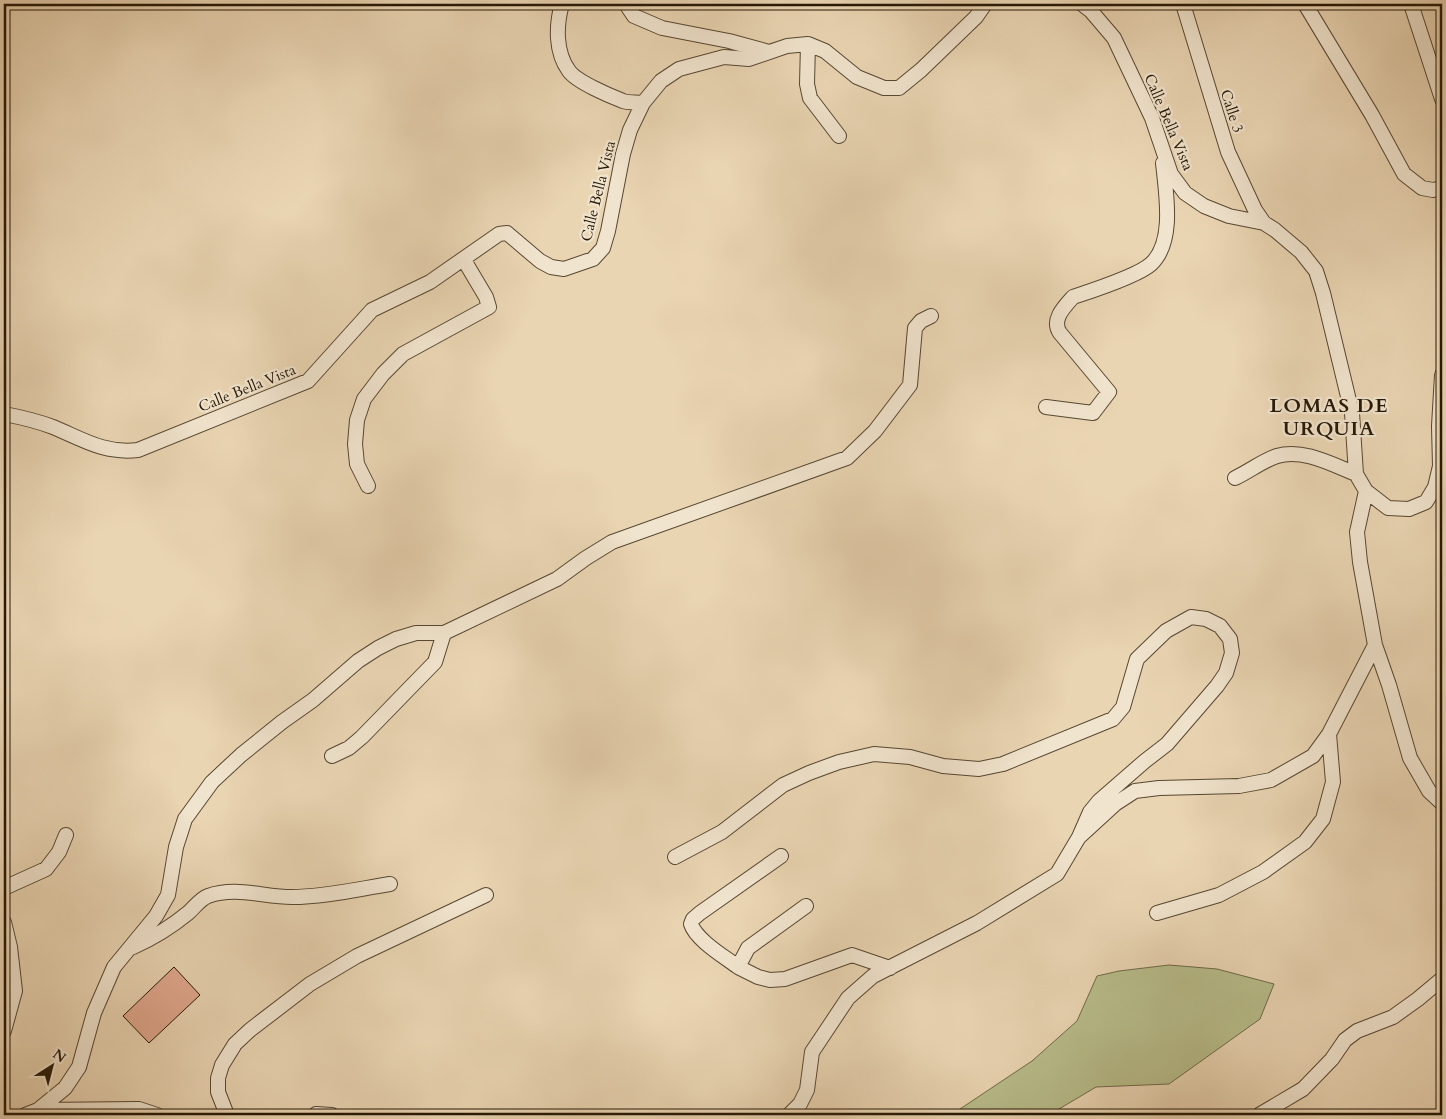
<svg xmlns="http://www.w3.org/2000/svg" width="1446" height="1119" viewBox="0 0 1446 1119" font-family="Cardo,serif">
<rect width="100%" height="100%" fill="#ead5b3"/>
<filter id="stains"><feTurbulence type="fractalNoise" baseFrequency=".004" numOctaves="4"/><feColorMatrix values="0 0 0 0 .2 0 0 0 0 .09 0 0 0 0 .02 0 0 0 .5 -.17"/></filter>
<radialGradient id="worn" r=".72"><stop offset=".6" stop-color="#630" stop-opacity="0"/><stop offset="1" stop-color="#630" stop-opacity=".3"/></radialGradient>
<path fill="#b8bd8b" stroke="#6f6a48" d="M1169,965L1217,969L1274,984L1260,1019L1169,1084L1096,1087L1049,1115H951L1032,1061L1077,1021L1097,976L1119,971Z"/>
<path fill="#e1a88f" stroke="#261806" d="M174,967L200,995L149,1043L123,1016Z"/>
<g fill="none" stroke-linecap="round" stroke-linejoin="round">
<g stroke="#574731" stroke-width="16">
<path id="minor" d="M562,4C556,25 555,52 569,71C577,82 610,96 623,101C629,103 636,102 643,103
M626,4L634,16L662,28L729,41L769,52
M1082,4L1091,11L1114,38L1152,118L1171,174L1185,193L1204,206L1229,216L1264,223L1275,230L1301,252L1316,271L1323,293L1352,413L1356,474L1366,491L1388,508L1409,509L1426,502L1435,487L1440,466L1439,426L1442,375
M1183,4L1228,152L1255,210L1264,223
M1305,4L1372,115L1404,174L1422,188L1433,190L1442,188
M1411,4L1442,99
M808,44L807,84L810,98L839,136
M1046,407L1093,413L1109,392L1060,333C1051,320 1064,307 1073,297C1091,291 1138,276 1151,264C1175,242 1166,193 1163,163
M4,414C20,417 37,421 53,427C82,439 104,454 138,450L308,381L372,310L430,282L499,234L507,233L540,261L551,267L564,269L593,259L603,248L608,231L623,154L630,130L643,103L661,81L679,69L724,57L749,59L787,46L808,44L825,51L857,77L884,88H899L921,70L976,17L985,4
M1235,478C1248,472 1264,460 1277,456C1303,448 1333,465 1356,474
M368,486L357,464L355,444L357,420L364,399L383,374L403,354L489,307L486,297L464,260
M1366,491L1357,532L1360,562L1375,645L1389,685L1410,758L1429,791L1442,803
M332,756L349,748L362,737L435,662L444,633
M675,857L722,832L783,785L809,773L839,762L874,754L910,757L943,766L979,769L1003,764L1113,719L1123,707L1137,659L1166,631L1191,617L1206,619L1220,626L1230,639L1232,653L1226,673L1217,686L1167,744L1145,761L1099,801L1090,812L1079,837
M4,888L46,869L59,852L66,835
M806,906L748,948L738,967L758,977L770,980L785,979L852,955L890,968
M1157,913L1219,895L1263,872L1305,842L1323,819L1333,782L1329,734
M4,922L10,947L15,991L4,1031
M133,947C153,938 171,927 188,913C194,908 200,899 208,896C236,886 263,897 292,897C324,897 358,889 390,884
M738,967C725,957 696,940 691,924L693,919L700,913L781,856
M38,1110L139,1109L157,1115
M25,1115L38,1110L65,1088L79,1067L94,1013L114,967L156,916L168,895L176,847L185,819L212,782L241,755L282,722L313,700L358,661L378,648L396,639L416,633H444L557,579L586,558L612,542L847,458L875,431L910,385L915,328L921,321L931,316
M227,1115L218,1092V1078L222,1065L235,1044L250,1030L310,984L357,956L486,895
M315,1115L316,1114L332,1115
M789,1115L800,1104L807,1090L812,1052L848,998L873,976L977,923L1057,874L1079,837L1115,804L1135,791L1159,788L1239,786L1271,780L1313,756L1329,734L1375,645
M1259,1115L1303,1089L1332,1059L1345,1040L1357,1031L1393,1017L1418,999L1442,979"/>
</g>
<use href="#minor" stroke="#f1e4ce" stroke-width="14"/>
</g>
<g text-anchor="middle" stroke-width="4.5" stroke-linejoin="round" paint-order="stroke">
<g font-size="15" fill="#261806" stroke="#f1e4ce">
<text transform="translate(1232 111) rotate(72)" y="5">Calle 3</text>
<text transform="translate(1169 122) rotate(67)" y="5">Calle Bella Vista</text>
<text transform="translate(598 191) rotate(-76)" y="5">Calle Bella Vista</text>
<text transform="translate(247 388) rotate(-22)" y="5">Calle Bella Vista</text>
</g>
<g font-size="20" font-weight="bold" letter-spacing="1" fill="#261806" stroke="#f1e4ce">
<text x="1329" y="412">LOMAS DE<tspan x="1329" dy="23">URQUIA</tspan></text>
</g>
</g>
<rect width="1446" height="1119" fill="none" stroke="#ead5b3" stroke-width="20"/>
<rect x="5" y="5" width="1436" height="1109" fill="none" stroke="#261806" stroke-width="2.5"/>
<rect x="10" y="10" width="1426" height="1099" fill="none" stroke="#261806"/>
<g transform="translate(52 1066) rotate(36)" stroke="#f1e4ce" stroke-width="4" paint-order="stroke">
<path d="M0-4L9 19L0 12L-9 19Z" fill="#261806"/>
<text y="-8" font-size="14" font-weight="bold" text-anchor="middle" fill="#261806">N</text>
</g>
<rect width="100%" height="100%" filter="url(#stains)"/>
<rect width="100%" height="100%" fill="url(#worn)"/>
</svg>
